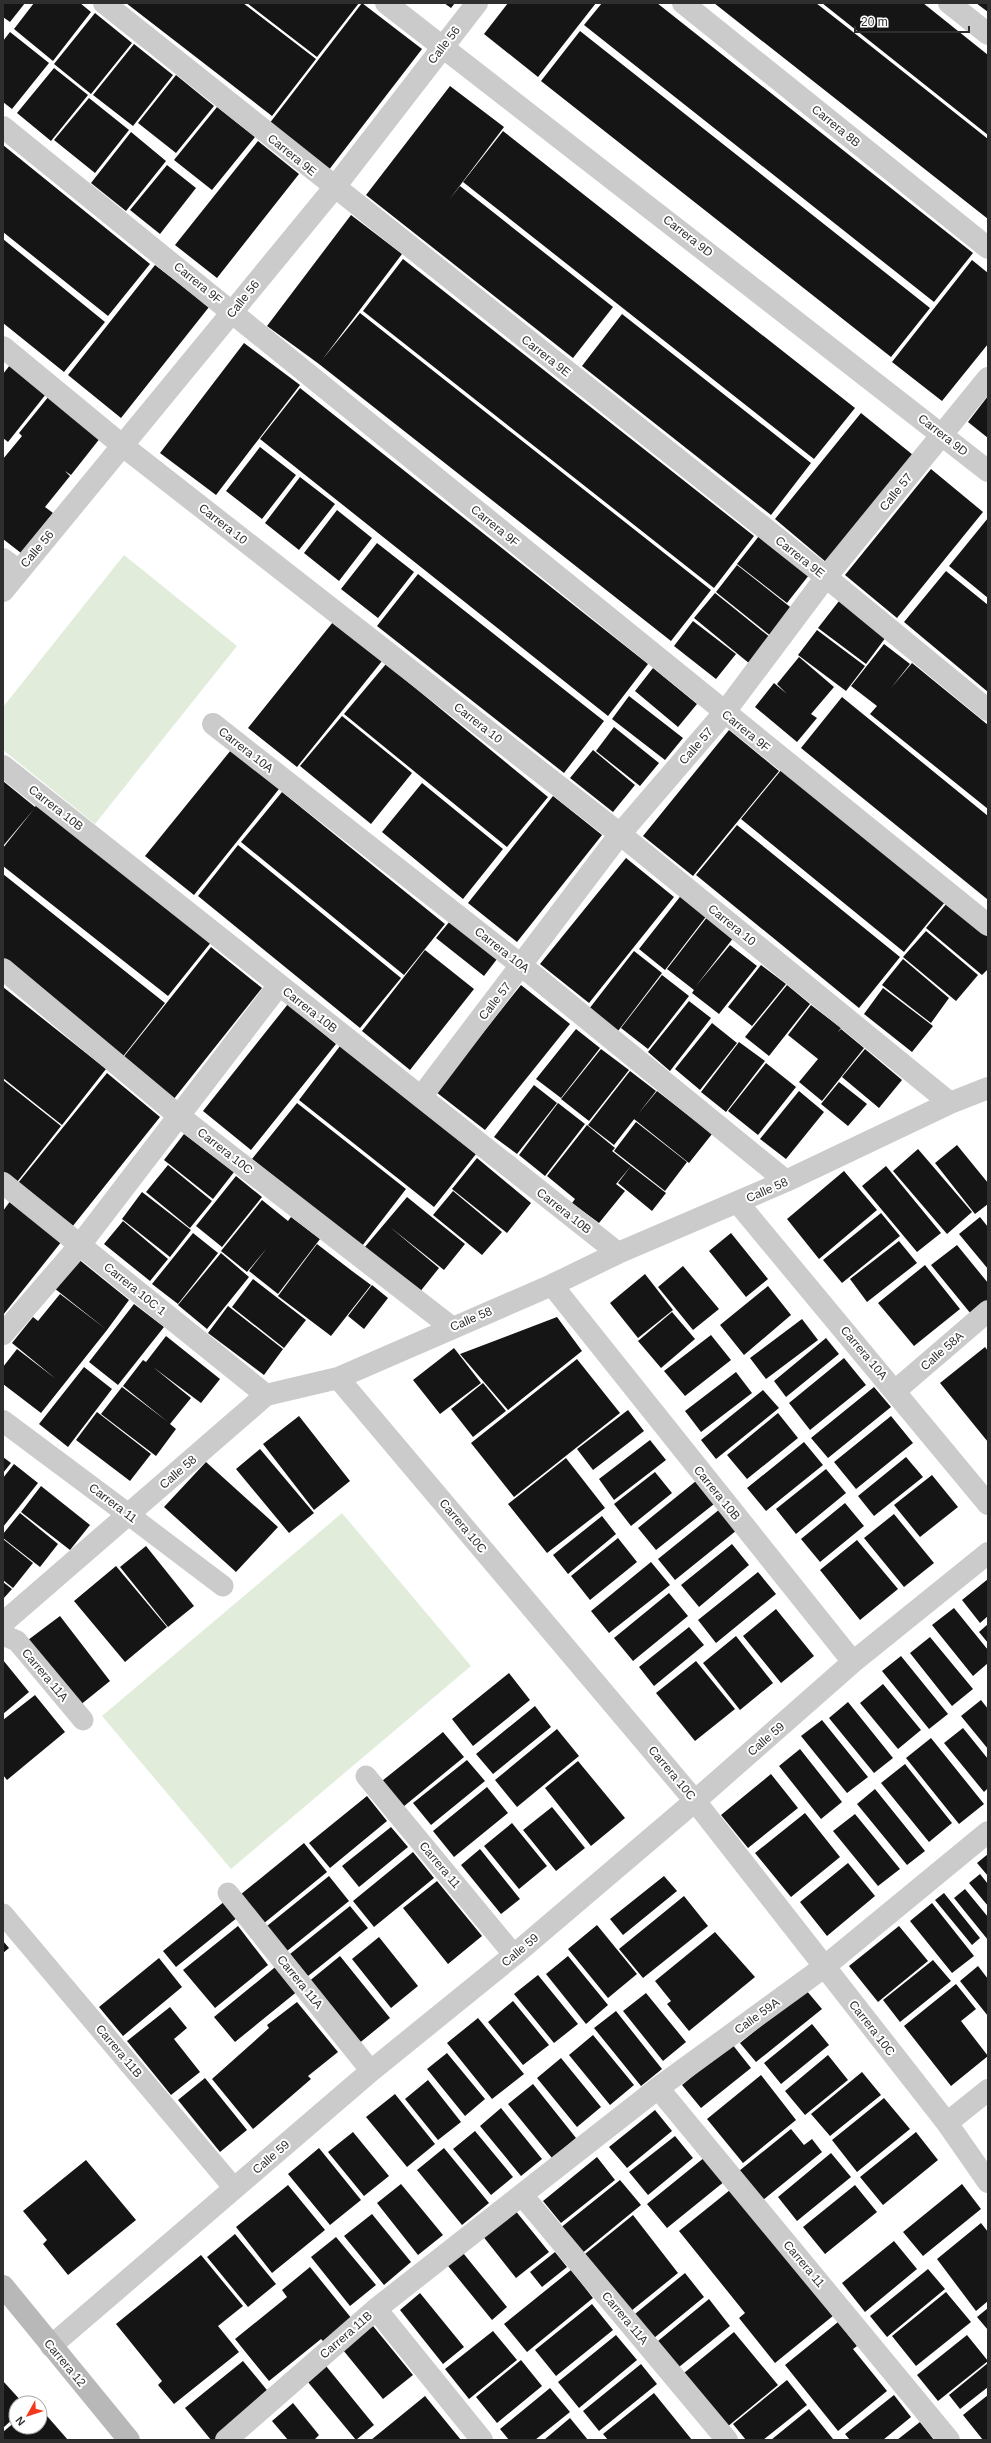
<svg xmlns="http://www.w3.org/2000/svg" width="991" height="2443" viewBox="0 0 991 2443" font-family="Arial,sans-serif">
<rect width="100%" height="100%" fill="#fff"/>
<path fill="#e1edda" d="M124,555L237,646L95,824L3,750V707Z
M342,1513L471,1666L231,1869L102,1716Z"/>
<path fill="#151515" d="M3,3H25L10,22L3,17Z
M34,3H80L91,12L53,61L14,29Z
M126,3H243L316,59L272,116Z
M247,3H359L317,57Z
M362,3L422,49L328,171L269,124Z
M444,3H455L451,8Z
M508,3H596L538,77L484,34Z
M602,3H657L973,253L934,302L584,25Z
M714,3H816L848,28L988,139V219Z
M822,3H923L988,55V135Z
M976,3H988V12Z
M95,13L132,43L91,94L54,64Z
M580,31L930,308L891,357L541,81Z
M10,32L49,63L12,109L3,102V41Z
M134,44L173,75L133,126L93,95Z
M54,68L88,95L51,141L17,113Z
M176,75L214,106L176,153L138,123Z
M450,86L504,127L449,200L460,186L613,307L573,358L366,195Z
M89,98L129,130L95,173L54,140Z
M217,107L255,137L212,190L174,160Z
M503,131L855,408L814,459L463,182Z
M131,132L166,161L126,211L91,183Z
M258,141L299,174L217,278L175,245Z
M3,145L150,264L108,316L3,232Z
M167,165L196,188L160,234L130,210Z
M351,215L402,254L322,360L360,313L711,590L671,641L319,364L267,326Z
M3,239L105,322L64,372L3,323Z
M403,259L754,536L714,588L363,311Z
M972,260L988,273V344L942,401L892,362Z
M155,265L209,307L121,418L68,375Z
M622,314L811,463L771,515L582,366Z
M244,343L300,385L216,495L160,453Z
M10,365L46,394L8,442L3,438V374Z
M300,388L648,664L608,716L260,439Z
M49,396L101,437L71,475L65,471L70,476L45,507L53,513L21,553L3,539V459L22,436L19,433Z
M988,396V438L968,422Z
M861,413L913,455L826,562L775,519Z
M260,447L296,475L262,519L226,491Z
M931,469L983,512L897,618L845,575Z
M300,477L335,504L299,550L265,523Z
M337,510L372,538L339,581L304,553Z
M988,518V598L949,566Z
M759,536L809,575L787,603L737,564Z
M377,543L414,572L378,618L341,589Z
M737,565L794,610L772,637L716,592Z
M946,571L988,605V692L904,622Z
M418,574L604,721L564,773L377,626Z
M715,593L771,638L750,664L694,618Z
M839,601L886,637L866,664L818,628Z
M693,621L736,654L716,679L674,646Z
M333,622L382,661L297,767L248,728Z
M817,630L865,666L846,691L798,655Z
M884,644L910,664L891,688L912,663L988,725V809L870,714L877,706L851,686Z
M799,657L834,687L811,714L817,718L797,742L755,707L774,683L787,694L777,684Z
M386,664L548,797L507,847L344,714Z
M653,668L697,704L678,727L635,691Z
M629,696L683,738L665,760L612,719Z
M842,697L988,816L987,899L801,748Z
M342,716L412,773L371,824L300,766Z
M614,727L659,763L640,786L596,751Z
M729,730L779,771L693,876L643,836Z
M231,750L279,789L194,895L145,856Z
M593,750L635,785L613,812L570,778Z
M782,769L945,902L904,952L741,819Z
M3,781L35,807L38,803L212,941L168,996L3,866V848L34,809L3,846Z
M422,783L503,849L463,899L382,832Z
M282,792L445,924L404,975L241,842Z
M553,796L602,835L517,942L468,903Z
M737,825L900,957L859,1008L696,875Z
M238,845L401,978L360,1028L198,896Z
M626,858L674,897L589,1003L540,964Z
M3,874L165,1003L121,1059L3,965Z
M683,893L708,914L665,970L639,949Z
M947,903L988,937V969L982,975L926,928Z
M708,916L734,937L696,986L730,945L757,966L719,1014L692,993L694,990L667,969Z
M450,921L497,959L484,976L436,938Z
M926,931L978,975L956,1001L903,957Z
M211,947L262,988L173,1100L122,1059Z
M425,950L474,989L410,1070L362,1031Z
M634,951L662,973L618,1031L589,1009Z
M903,959L949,998L931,1023L882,985Z
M761,965L786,984L752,1026L728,1007Z
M662,975L689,996L648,1049L621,1028Z
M521,985L570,1024L485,1130L436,1092Z
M787,985L810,1004L769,1056L745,1037Z
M3,987L106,1069L62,1125L3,1078Z
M883,988L933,1026L912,1052L864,1014Z
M689,1001L711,1018L670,1071L648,1052Z
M288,1004L336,1044L251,1150L203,1111Z
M811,1005L841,1028L838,1032L841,1029L864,1048L822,1101L799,1082L818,1059L788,1035Z
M712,1023L737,1043L700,1090L675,1069Z
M576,1029L600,1048L561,1098L536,1079Z
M739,1042L765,1061L726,1112L701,1092Z
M340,1046L476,1154L434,1207L299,1100Z
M601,1049L629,1070L589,1121L561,1099Z
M865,1049L902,1080L879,1108L842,1077Z
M766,1063L796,1087L758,1135L728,1111Z
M630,1071L656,1091L614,1145L588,1125Z
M107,1073L160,1117L72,1227L18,1183Z
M3,1080L61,1126L17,1182L3,1171Z
M839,1082L867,1104L848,1126L821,1104Z
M534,1085L557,1103L517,1154L494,1137Z
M657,1091L712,1134L689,1163L634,1119Z
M799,1091L824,1112L786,1159L760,1139Z
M297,1103L406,1189L362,1246L252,1159Z
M558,1103L585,1124L545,1176L519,1155Z
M636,1122L687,1162L665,1191L614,1151Z
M587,1125L615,1148L612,1151L631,1166L616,1184L625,1191L599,1223L572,1203L575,1199L547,1176Z
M184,1134L234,1172L213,1199L164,1160Z
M957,1145L988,1183V1204L975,1214L935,1163Z
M918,1149L972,1212L947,1234L893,1171Z
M477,1158L531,1203L507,1233L452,1189Z
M168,1165L212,1201L190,1228L146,1192Z
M631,1166L666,1193L652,1211L618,1183Z
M886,1166L941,1233L917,1252L862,1186Z
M844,1171L877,1210L819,1259L787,1219Z
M236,1176L262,1197L222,1247L196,1226Z
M453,1191L502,1232L482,1255L433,1215Z
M142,1192L191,1230L170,1257L122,1219Z
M407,1197L465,1244L444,1270L390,1227L439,1268L419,1293L364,1248Z
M11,1200L62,1241L3,1315V1211Z
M262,1200L288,1221L291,1217L320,1239L278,1294L249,1271L267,1248L247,1272L221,1251Z
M881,1213L900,1236L842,1283L823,1260Z
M980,1217L988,1227V1269L959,1234Z
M123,1221L168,1259L150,1281L104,1244Z
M193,1233L218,1253L178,1304L152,1284Z
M731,1233L768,1279L746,1297L709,1251Z
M899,1241L917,1263L867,1302L850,1279Z
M317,1244L352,1271L331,1298L352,1271L371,1285L331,1336L278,1296Z
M957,1245L988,1283V1300L971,1314L931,1265Z
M221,1253L249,1277L207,1329L178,1305Z
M77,1258L129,1300L107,1330L54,1288Z
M925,1265L960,1309L914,1346L878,1303Z
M683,1266L719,1309L693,1330L658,1287Z
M645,1274L673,1310L638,1338L610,1303Z
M253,1279L306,1320L284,1348L232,1307Z
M372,1285L388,1298L364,1329L348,1316Z
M768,1286L791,1315L744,1355L720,1325Z
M60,1294L107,1330L41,1413L3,1384V1367L17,1349L56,1379L12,1343L33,1317L38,1321Z
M134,1304L164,1327L118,1385L89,1362Z
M228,1306L283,1349L264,1375L208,1333Z
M672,1312L695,1339L661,1368L638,1341Z
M557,1317L582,1351L508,1410L460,1354Z
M802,1319L818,1340L766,1379L750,1358Z
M711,1335L731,1360L685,1396L664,1371Z
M166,1336L220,1379L201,1403L153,1367L191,1398L170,1424L176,1429L156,1456L101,1414L122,1387L168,1422L123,1386L143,1360L146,1362Z
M826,1338L839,1354L786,1397L774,1381Z
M985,1347L988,1351V1442L940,1383Z
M454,1348L481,1383L440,1414L413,1380Z
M844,1358L866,1385L810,1430L789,1403Z
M577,1359L620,1413L514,1497L471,1443Z
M84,1367L112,1389L68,1447L39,1424Z
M736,1372L752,1393L701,1432L685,1411Z
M483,1383L506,1411L473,1437L451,1409Z
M874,1387L891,1407L828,1458L811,1438Z
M763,1390L779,1408L716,1459L701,1440Z
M628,1410L644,1431L593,1470L577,1449Z
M97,1412L151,1454L130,1481L76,1440Z
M778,1413L798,1438L747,1479L727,1455Z
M299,1416L350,1481L314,1510L263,1444Z
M891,1416L913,1443L856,1489L834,1462Z
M650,1440L666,1460L614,1500L599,1479Z
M804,1442L823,1465L766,1511L747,1488Z
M260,1449L314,1513L289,1533L236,1469Z
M3,1457L11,1463L3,1473Z
M906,1457L923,1477L874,1516L858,1496Z
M566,1458L605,1508L547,1553L508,1504Z
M206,1462L278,1527L236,1572L164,1507Z
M14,1464L38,1483L3,1527V1478Z
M826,1469L846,1493L796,1534L776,1509Z
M655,1472L672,1493L631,1526L614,1504Z
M932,1475L958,1507L920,1537L894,1505Z
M696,1481L714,1504L656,1550L638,1528Z
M41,1486L90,1525L70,1550L21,1512Z
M845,1503L864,1526L820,1562L801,1539Z
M720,1509L737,1530L675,1580L658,1559Z
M20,1513L58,1544L40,1567L3,1538V1534Z
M894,1514L934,1563L904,1587L864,1538Z
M602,1516L616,1534L568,1574L553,1555Z
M618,1538L637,1562L590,1600L571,1576Z
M3,1539L33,1563L13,1588L3,1580Z
M857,1540L898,1589L860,1620L820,1570Z
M732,1544L749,1565L699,1607L681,1585Z
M146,1546L194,1606L168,1627L120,1567Z
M651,1562L670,1585L609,1633L591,1611Z
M116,1566L167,1627L125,1662L74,1601Z
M758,1572L776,1594L716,1643L698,1620Z
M988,1579V1616L980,1623L962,1600Z
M3,1582L12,1589L3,1599Z
M669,1593L688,1616L633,1661L614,1638Z
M954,1608L988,1650V1663L973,1676L932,1625Z
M776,1609L814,1656L781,1683L743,1636Z
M60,1616L110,1681L79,1706L28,1640Z
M988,1624V1643L979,1632Z
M689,1627L704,1645L654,1686L639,1667Z
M736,1636L773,1683L740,1710L703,1663Z
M930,1637L973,1689L952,1706L910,1653Z
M901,1656L948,1714L929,1729L882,1671Z
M3,1660L29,1692L3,1714Z
M696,1661L735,1709L695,1741L656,1693Z
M509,1673L530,1700L473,1746L452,1719Z
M883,1684L921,1730L898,1749L860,1703Z
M35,1695L65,1732L7,1780L3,1775V1720Z
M981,1700L988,1709V1749L961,1716Z
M848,1702L893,1758L874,1773L829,1718Z
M535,1706L551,1727L493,1774L476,1754Z
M822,1720L868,1777L847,1793L801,1736Z
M963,1728L988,1759V1788L984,1792L944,1743Z
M557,1729L579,1756L517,1807L495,1780Z
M443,1732L464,1757L403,1807L382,1781Z
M931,1738L984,1804L959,1824L906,1758Z
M800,1749L842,1802L821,1819L779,1766Z
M467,1760L485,1781L431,1825L413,1803Z
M578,1761L625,1818L591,1846L545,1788Z
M905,1764L952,1823L929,1842L881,1783Z
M771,1774L798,1808L748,1848L721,1815Z
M487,1787L508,1813L454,1857L433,1831Z
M875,1789L925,1851L907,1865L857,1804Z
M367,1796L387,1821L330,1868L309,1843Z
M552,1807L585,1848L556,1871L523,1830Z
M805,1813L840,1857L791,1897L755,1853Z
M855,1814L900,1869L878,1886L833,1831Z
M512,1823L547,1866L519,1889L484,1846Z
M391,1827L408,1847L359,1887L342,1866Z
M304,1843L327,1872L263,1924L240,1895Z
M480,1849L520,1899L501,1914L461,1865Z
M413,1852L434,1878L374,1927L353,1901Z
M988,1854V1876L977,1863Z
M848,1863L875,1896L827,1936L800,1902Z
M980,1874L988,1884V1906L969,1883Z
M329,1876L349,1901L287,1951L267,1926Z
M664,1876L677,1891L623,1935L610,1919Z
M437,1881L482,1936L448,1964L403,1908Z
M965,1889L988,1917V1940L954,1898Z
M944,1893L980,1938L972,1945L935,1900Z
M684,1896L708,1926L643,1978L619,1949Z
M225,1901L238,1917L176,1967L163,1951Z
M932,1903L974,1956L952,1973L910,1921Z
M350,1906L368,1928L308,1976L290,1954Z
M597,1925L637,1974L608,1998L568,1949Z
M238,1926L268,1965L215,2008L183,1970Z
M899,1926L928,1961L878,2002L849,1966Z
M715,1932L755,1977L689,2031L667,2004L671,2001L655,1981Z
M379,1937L418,1986L391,2008L352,1959Z
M3,1941L9,1948L3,1953Z
M340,1956L390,2018L357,2045L307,1983Z
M568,1956L608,2005L586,2024L546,1974Z
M159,1958L182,1987L123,2036L99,2007Z
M933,1960L951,1981L900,2022L883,2000Z
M279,1964L299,1990L235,2042L214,2017Z
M978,1966L988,1979V2016L960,1981Z
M538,1975L578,2024L554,2043L514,1994Z
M956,1984L976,2009L961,2021L988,2056L951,2086L904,2026Z
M806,1990L822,2009L756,2062L740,2043Z
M646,1993L686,2042L663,2061L623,2011Z
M513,2001L549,2045L523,2065L488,2022Z
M297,2002L338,2052L308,2076L311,2079L253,2129L212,2079L269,2028L267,2025Z
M170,2007L187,2028L174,2039L200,2072L171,2095L127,2041Z
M616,2011L662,2069L641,2086L594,2028Z
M478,2018L524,2074L492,2099L447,2043Z
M812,2024L829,2045L781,2084L764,2063Z
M593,2035L634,2085L610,2105L569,2055Z
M732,2044L751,2068L701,2108L682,2085Z
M447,2053L485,2099L465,2116L427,2069Z
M828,2055L848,2080L805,2115L785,2091Z
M561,2058L601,2107L577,2127L537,2078Z
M862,2072L881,2095L830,2136L811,2114Z
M761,2075L796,2120L743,2163L707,2119Z
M205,2078L247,2130L220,2152L178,2100Z
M428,2080L461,2122L438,2140L405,2099Z
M533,2084L576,2138L552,2158L508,2104Z
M395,2094L435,2144L407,2167L366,2117Z
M884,2098L910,2129L857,2172L832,2140Z
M501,2108L542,2159L521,2176L480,2126Z
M655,2110L672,2131L627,2168L609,2147Z
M791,2129L804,2145L812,2139L822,2152L763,2200L739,2171Z
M475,2131L513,2177L491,2195L453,2149Z
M353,2132L389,2176L364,2196L328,2152Z
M916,2132L938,2160L883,2205L860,2177Z
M675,2136L693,2158L648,2195L629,2172Z
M319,2148L361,2200L330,2225L288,2174Z
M444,2148L489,2203L462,2225L417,2170Z
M831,2153L851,2177L797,2221L778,2197Z
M597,2157L615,2180L561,2223L543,2201Z
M705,2157L725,2181L667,2228L647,2204Z
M86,2160L136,2220L68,2275L43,2244L47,2240L23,2211Z
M620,2180L641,2205L580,2255L559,2229Z
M401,2184L443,2235L418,2255L377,2203Z
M962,2184L981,2209L923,2256L903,2232Z
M288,2185L325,2230L272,2273L236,2227Z
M855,2185L877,2212L825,2254L803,2227Z
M735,2186L839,2311L775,2363L739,2318L745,2313L679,2231Z
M514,2209L549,2252L516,2278L482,2235Z
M372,2214L411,2262L384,2285L344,2236Z
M633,2215L678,2273L631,2311L585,2254Z
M981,2223L988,2232V2301L976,2311L937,2259Z
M235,2234L276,2284L248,2307L207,2257Z
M336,2237L376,2285L350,2306L311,2257Z
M894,2241L917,2269L865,2312L842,2283Z
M459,2248L507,2307L492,2320L444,2261Z
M555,2252L567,2267L542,2287L530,2272Z
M201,2255L243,2306L218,2326L239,2352L174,2404L158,2385L162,2381L116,2324Z
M310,2267L352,2319L324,2342L321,2339L269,2381L235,2339L287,2297L282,2290Z
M928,2269L945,2289L887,2337L870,2316Z
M571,2270L593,2298L527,2352L504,2324Z
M685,2273L704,2297L654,2338L635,2314Z
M946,2292L971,2322L916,2366L892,2336Z
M420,2293L464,2347L443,2364L400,2310Z
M709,2299L730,2326L679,2367L658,2341Z
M592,2304L613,2330L556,2376L535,2350Z
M988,2308V2330L977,2317Z
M838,2322L857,2346L853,2349L887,2391L838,2431L785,2365Z
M373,2326L413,2375L383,2399L343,2350Z
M493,2331L517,2360L469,2399L445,2369Z
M734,2332L778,2385L727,2427L684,2373Z
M616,2335L637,2360L579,2408L558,2382Z
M967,2335L988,2361L938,2401L917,2375Z
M521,2360L542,2386L497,2423L476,2397Z
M243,2361L271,2395L216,2440H211L185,2408Z
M322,2361L374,2425L356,2440L303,2376Z
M988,2363V2387L960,2409L949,2395Z
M641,2364L657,2384L599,2431L583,2411Z
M787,2380L807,2405L763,2440H746L733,2424Z
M3,2381L23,2403H16V2416L3,2428Z
M550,2388L570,2412L535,2440H509L500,2429Z
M654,2393L692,2440H608L603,2434Z
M894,2395L911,2417L883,2440H850L845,2434Z
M988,2395V2440H983L963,2415Z
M425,2396L461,2440H371Z
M293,2403L319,2435L314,2440H288L272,2421Z
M40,2408L68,2440H3V2432L16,2421V2427H40Z
M809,2409L833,2439L771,2440Z
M570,2418L588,2440H544Z
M920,2422L934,2440H897Z"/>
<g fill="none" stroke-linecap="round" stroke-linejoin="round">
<path stroke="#cbcbcb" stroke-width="21" d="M129,1515L223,1586
M3,1635L17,1641L83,1720
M366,1776L514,1955
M228,1893L371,2071
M3,1914L234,2188"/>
<path stroke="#cbcbcb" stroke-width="22" d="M104,3L826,577L988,710
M386,3L988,471
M683,3L988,248
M949,3L988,34
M3,127C333,391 658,661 988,925
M3,347L123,446L620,834L950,1103
M3,559L19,571
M213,724L522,966L786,1181
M3,766L618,1253
M3,969L179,1116L451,1327
M421,1097L620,834L724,713L826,577L988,378
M3,1183L266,1395
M738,1203L988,1504
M552,1285L853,1662
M3,1334L80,1245L279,985
M338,1378L695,1801L947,2123L988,2182
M895,1391L988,1311
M3,1421L129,1515
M3,1623L266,1395L338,1378L552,1285L618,1253L786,1181L950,1103L988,1088
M658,2088L949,2440
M947,2123L988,2090
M522,2195L727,2440
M376,2309L482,2440
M51,2346L371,2071L514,1955L695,1801L853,1662L988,1553
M226,2440L376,2309L658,2088L824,1967L988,1832"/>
<path stroke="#cbcbcb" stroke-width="22" d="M3,591L334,188L477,3"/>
<path stroke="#b8b8b8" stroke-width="22" d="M3,2286L129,2440"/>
</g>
<g text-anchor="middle" stroke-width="4" stroke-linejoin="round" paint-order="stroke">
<g font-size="12" fill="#2e2e2e" stroke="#fff">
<text transform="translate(444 45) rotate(-52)" y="4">Calle 56</text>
<text transform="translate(836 126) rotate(39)" y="4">Carrera 8B</text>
<text transform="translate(292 155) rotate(39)" y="4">Carrera 9E</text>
<text transform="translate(688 236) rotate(38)" y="4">Carrera 9D</text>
<text transform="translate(198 283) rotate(39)" y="4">Carrera 9F</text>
<text transform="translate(243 299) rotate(-51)" y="4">Calle 56</text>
<text transform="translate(546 356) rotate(38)" y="4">Carrera 9E</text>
<text transform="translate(943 435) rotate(38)" y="4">Carrera 9D</text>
<text transform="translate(896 492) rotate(-51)" y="4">Calle 57</text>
<text transform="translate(223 524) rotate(38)" y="4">Carrera 10</text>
<text transform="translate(495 526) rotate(39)" y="4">Carrera 9F</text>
<text transform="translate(37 549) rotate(-50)" y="4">Calle 56</text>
<text transform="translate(800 557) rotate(38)" y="4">Carrera 9E</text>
<text transform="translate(478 723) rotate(38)" y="4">Carrera 10</text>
<text transform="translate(746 731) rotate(39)" y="4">Carrera 9F</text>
<text transform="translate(696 746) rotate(-49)" y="4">Calle 57</text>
<text transform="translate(246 750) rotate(38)" y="4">Carrera 10A</text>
<text transform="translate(56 808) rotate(38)" y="4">Carrera 10B</text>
<text transform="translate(732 925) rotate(39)" y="4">Carrera 10</text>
<text transform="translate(502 950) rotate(38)" y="4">Carrera 10A</text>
<text transform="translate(495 1001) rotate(-52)" y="4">Calle 57</text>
<text transform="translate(310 1010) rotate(38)" y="4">Carrera 10B</text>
<text transform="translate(225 1151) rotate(38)" y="4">Carrera 10C</text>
<text transform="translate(767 1190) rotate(-24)" y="4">Calle 58</text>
<text transform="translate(564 1211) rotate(38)" y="4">Carrera 10B</text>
<text transform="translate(135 1289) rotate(39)" y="4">Carrera 10C 1</text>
<text transform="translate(471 1319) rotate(-23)" y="4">Calle 58</text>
<text transform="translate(942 1351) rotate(-41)" y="4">Calle 58A</text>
<text transform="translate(864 1353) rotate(50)" y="4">Carrera 10A</text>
<text transform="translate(178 1472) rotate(-41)" y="4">Calle 58</text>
<text transform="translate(717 1493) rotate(51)" y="4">Carrera 10B</text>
<text transform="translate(113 1503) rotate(37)" y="4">Carrera 11</text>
<text transform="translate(463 1526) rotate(50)" y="4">Carrera 10C</text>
<text transform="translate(45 1675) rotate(50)" y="4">Carrera 11A</text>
<text transform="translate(766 1739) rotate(-41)" y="4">Calle 59</text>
<text transform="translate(672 1773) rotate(50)" y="4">Carrera 10C</text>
<text transform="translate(440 1865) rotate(50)" y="4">Carrera 11</text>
<text transform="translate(520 1950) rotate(-40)" y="4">Calle 59</text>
<text transform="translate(300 1982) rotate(51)" y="4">Carrera 11A</text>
<text transform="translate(757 2016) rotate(-36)" y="4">Calle 59A</text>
<text transform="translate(872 2028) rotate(52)" y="4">Carrera 10C</text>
<text transform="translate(119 2051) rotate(50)" y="4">Carrera 11B</text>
<text transform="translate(271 2157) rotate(-41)" y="4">Calle 59</text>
<text transform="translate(804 2264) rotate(50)" y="4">Carrera 11</text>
<text transform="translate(625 2318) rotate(50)" y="4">Carrera 11A</text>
<text transform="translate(346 2335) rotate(-41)" y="4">Carrera 11B</text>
<text transform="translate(65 2363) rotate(50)" y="4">Carrera 12</text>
</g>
</g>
<rect width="991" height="2443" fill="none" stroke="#2e2e2e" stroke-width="8"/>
<g transform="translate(28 2415) rotate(231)"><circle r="19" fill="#ffffff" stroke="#ababab"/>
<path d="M0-3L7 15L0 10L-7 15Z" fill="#f7361e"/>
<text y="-6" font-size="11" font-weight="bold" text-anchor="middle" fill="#2e2e2e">N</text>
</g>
<path d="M855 26v6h114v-6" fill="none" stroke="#2e2e2e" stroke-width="2"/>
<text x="861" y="26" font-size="12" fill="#2e2e2e" stroke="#ffffff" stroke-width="3" paint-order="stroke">20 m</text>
</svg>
